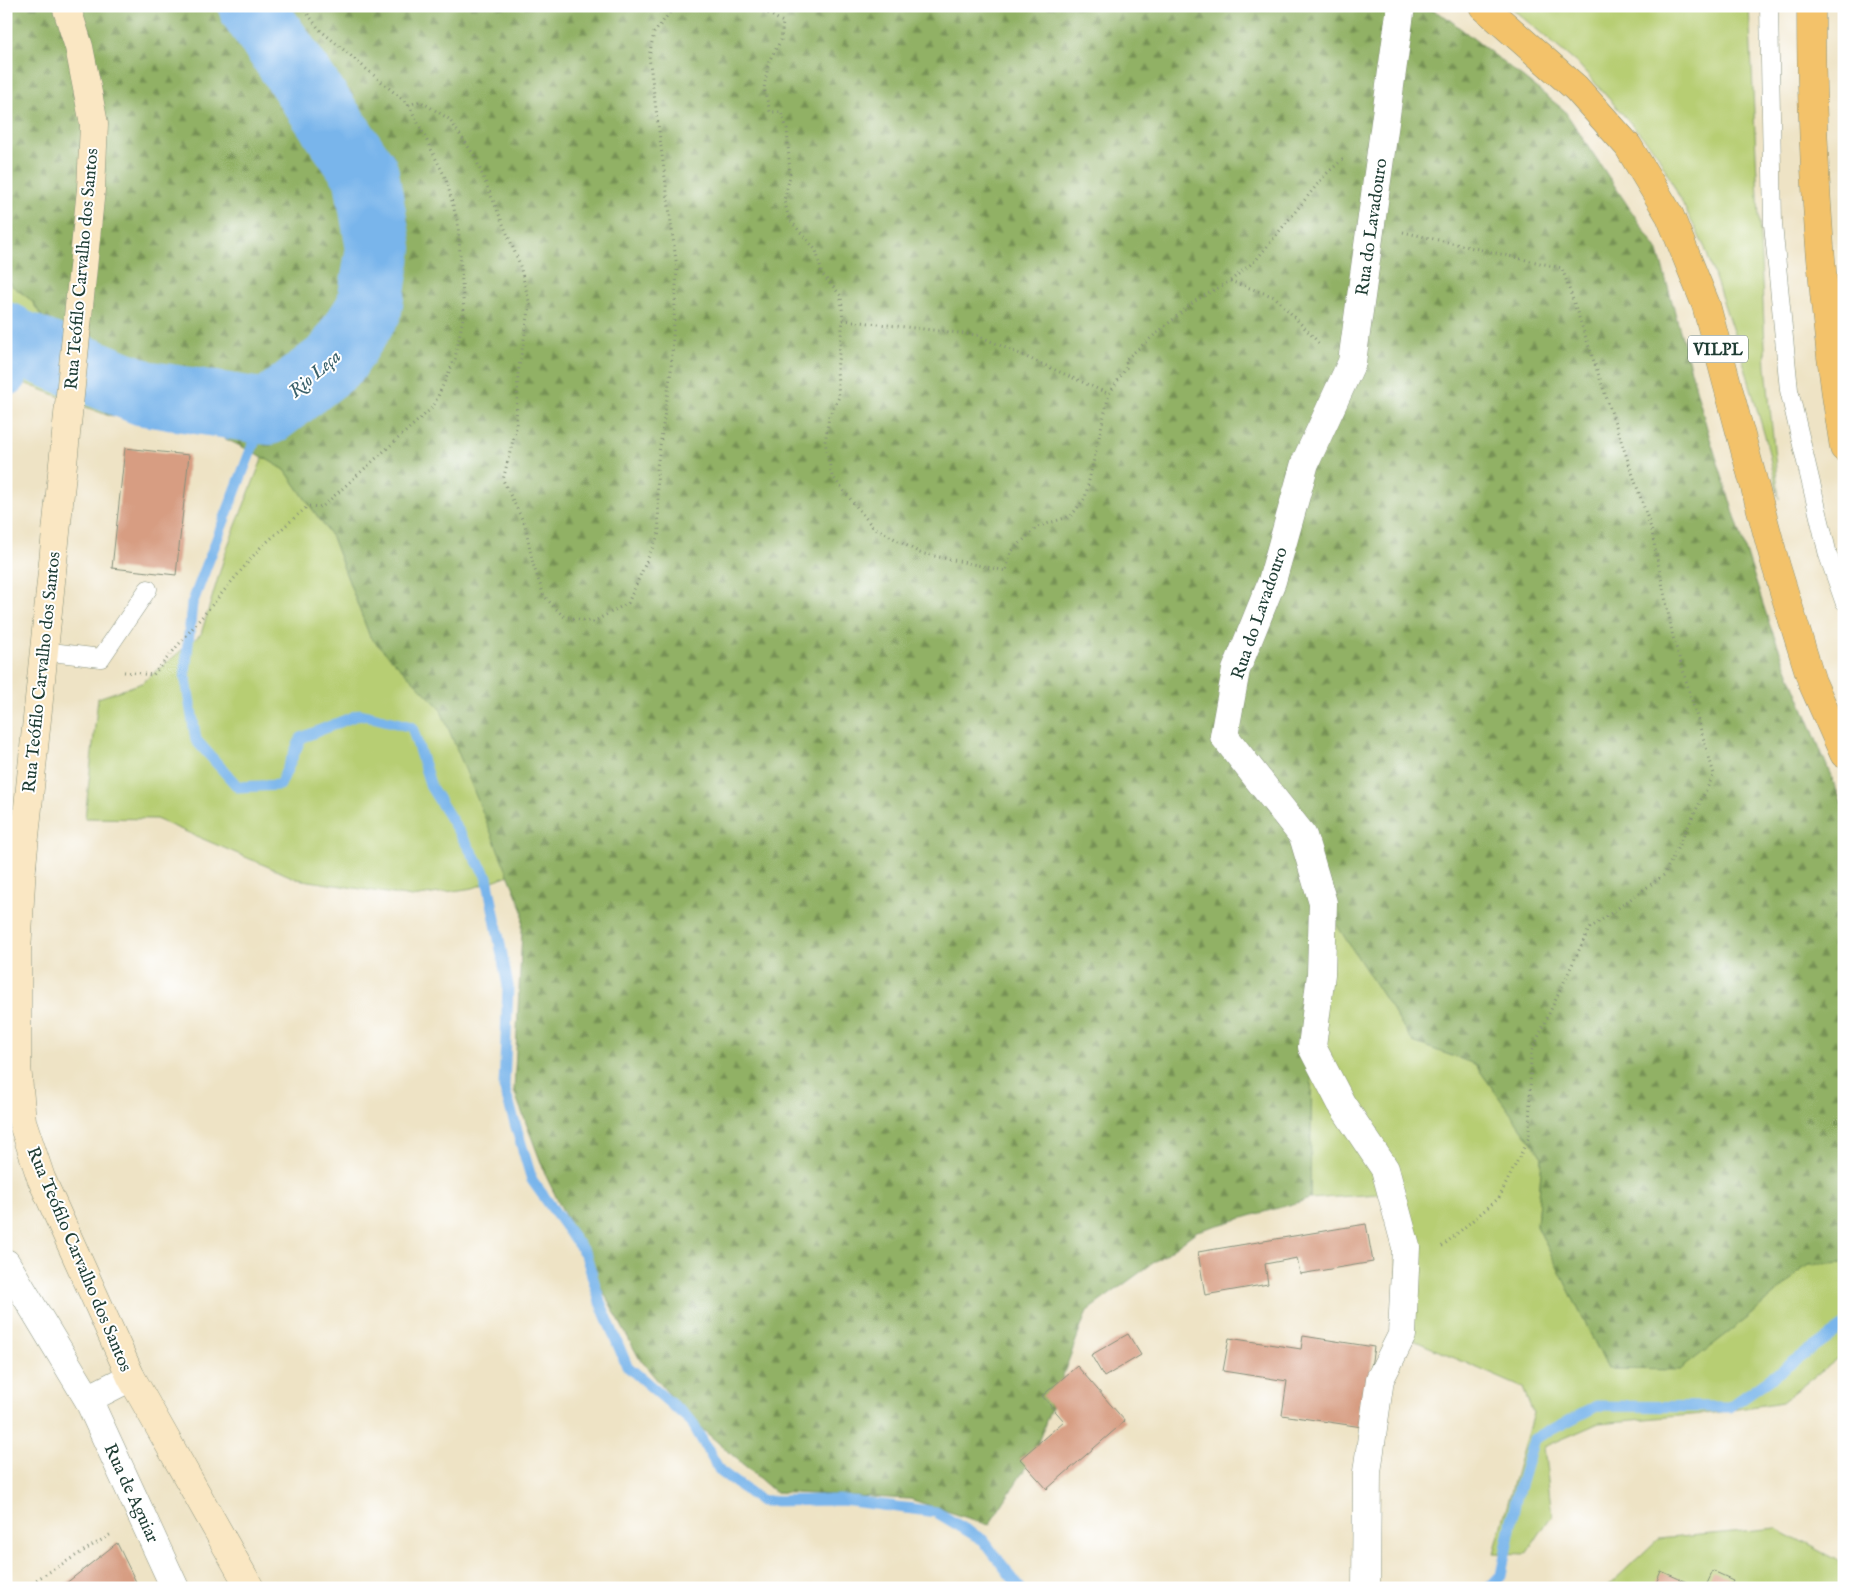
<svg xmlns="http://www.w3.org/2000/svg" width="1850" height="1594" viewBox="0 0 1850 1594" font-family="'IM FELL English',serif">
<defs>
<pattern id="forest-firs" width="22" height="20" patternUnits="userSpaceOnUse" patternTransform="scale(1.25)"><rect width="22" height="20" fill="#91b165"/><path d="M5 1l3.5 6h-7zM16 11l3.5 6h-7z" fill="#769154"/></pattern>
</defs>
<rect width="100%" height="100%" fill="#fff"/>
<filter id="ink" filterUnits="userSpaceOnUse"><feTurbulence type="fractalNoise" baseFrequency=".02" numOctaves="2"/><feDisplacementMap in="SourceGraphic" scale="10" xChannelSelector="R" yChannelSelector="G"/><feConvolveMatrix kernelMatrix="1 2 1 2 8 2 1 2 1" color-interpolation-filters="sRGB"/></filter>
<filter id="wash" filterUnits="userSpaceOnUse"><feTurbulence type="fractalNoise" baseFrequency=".0096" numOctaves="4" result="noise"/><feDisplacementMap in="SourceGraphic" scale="20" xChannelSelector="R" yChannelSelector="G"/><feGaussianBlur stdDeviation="1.12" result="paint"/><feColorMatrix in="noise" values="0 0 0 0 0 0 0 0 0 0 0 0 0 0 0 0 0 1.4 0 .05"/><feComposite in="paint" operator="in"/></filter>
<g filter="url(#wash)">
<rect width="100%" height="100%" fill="#eee3c5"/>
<path fill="#b7ce73" stroke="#6b8654" d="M1509,6H1749L1766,367L1779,499L1766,440L1743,361L1705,248L1657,153L1580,66Z
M6,281L31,300L107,415L6,376Z
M263,457L285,470L332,537L370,637L440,707L509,875L473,888L412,897L297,879L156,819L85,818L98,698L142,683L201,634L227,548Z
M1323,903L1413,1042L1475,1064L1542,1157L1537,1226L1608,1369H1680L1749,1317L1808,1264L1844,1262V1353L1782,1402L1714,1413L1599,1423L1544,1447L1552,1515L1526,1554L1494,1553L1533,1413L1523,1388L1402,1335L1392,1193L1310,1199L1312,1047Z
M1776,1528L1844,1564V1588H1606L1658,1539Z"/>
<path fill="url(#forest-firs)" stroke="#58774c" d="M6,6H1424L1446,17L1564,110L1658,251L1708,432L1770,626L1844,808V1262L1808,1264L1749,1317L1680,1370L1608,1369L1537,1226L1542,1157L1475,1064L1413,1042L1323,904L1312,1047L1310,1199L1197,1231L1087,1311L1033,1456L989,1525L910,1499L775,1492L686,1415L639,1358L590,1267L546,1176L514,1091L523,911L440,708L370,637L332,537L285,470L263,457L199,426L107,415L31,300L6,281Z"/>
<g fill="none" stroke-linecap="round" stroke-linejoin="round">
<path stroke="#79b5eb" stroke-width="11" d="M268,412L251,450L192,604L185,674L196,740L238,787L280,785L301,738L360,714L412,727L431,787L487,877L508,986L504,1087L532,1180L586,1255L600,1302L627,1366L691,1421L720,1471L761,1501L843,1500L936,1512L983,1540L1020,1588
M1489,1588L1501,1575L1516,1499L1534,1439L1597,1406L1730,1407L1844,1326"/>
<path stroke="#79b5eb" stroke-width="39" d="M6,376H8L10,339"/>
<path stroke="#79b5eb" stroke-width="66" d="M6,335L10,339L144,393L268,412L336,360L369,309L379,248L366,174L251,6"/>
</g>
<g id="blocks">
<path fill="#d79d82" d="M125,448L189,455L176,575L112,568Z
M1366,1224L1373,1262L1300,1274L1297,1258L1265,1264L1268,1284L1205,1295L1198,1252Z
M1128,1334L1141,1355L1104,1377L1091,1355Z
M1303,1336L1374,1347L1362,1427L1282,1415L1287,1381L1223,1371L1229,1338L1301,1349Z
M1077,1366L1125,1421L1047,1489L1020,1459L1064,1421L1042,1396Z
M117,1543L139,1588H60Z
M1661,1571L1700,1588H1654Z
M1713,1571L1733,1580L1730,1588H1705Z"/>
</g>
</g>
<g filter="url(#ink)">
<use href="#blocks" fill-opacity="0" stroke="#86907c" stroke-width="1"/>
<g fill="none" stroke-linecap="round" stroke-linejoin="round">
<g stroke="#86907c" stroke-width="19">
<path id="service" d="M1769,6L1773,224L1789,390L1828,555L1844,601
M43,651L101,658L148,589"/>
</g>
<g stroke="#86907c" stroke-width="29">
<path id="minor" d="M6,852L22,866
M6,1263L88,1399L175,1588
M88,1399L131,1377
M1366,1588L1367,1472L1380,1379L1402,1335L1406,1247L1385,1169L1341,1103L1312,1047L1321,974L1323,903L1303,836L1224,736L1236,670L1272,581L1305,463L1352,362L1401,6"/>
</g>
<g stroke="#86907c" stroke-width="29">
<path id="secondary" d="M66,6L79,47L94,124L91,189L22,866L17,952V1066L22,1121L41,1178L131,1377L250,1588"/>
</g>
<g stroke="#86907c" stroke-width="29">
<path id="trunk" d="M1483,6L1576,88L1628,146L1670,216L1706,305L1776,566L1812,682L1844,754
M1811,6C1811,154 1820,302 1844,448"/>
</g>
<path stroke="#86907c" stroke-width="3" stroke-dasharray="1 4" stroke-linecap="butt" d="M302,6L319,29L409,105
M755,6L783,22L781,40L769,61L764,88L770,112H781L787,129L790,176L784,200L789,219L816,250L822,274L841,296L843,320L837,370L839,397L829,416L825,442L832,476L872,526L920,553L1006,571L1011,552L1037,527L1071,516L1085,498L1109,394L1126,368V359L1195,301L1230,281L1256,260L1325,175L1342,160H1345
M1403,232L1562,268L1651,528L1673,637L1714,774L1664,875L1589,929L1531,1052L1529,1137L1499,1198L1440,1248
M1230,281L1275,297L1321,345
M843,320L977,335L1109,394
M124,672L153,675L260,548L308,506L322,507L433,407L455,359L464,313L458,224L446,179L409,105L420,101L449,119L474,155L519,262L530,305L518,373L516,428L503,480L525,525L533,564L544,596L563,616L593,622L628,603L659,533L657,467L671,370L677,268L649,56L654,33L675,6
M31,1588L36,1580L113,1533"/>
<use href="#service" stroke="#fff" stroke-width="18"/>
<use href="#minor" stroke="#fff" stroke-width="28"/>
<use href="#secondary" stroke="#fae7c3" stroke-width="28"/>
<use href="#trunk" stroke="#f3c26a" stroke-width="28"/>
</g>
</g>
<g text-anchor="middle" stroke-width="4" stroke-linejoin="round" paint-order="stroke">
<rect fill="#fff" stroke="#627771" stroke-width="1" x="1688" y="335.5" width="60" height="27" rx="4"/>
<g font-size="16" font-weight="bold" fill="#1f3d34">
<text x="1718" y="355">VILPL</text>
</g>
<g font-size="18" fill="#1f3d34" stroke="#fff">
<text transform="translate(1371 227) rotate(-82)" y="6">Rua do Lavadouro</text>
<text transform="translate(81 269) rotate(-85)" y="6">Rua Teófilo Carvalho dos Santos</text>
<text transform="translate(1259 613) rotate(-71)" y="6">Rua do Lavadouro</text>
<text transform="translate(41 672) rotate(-84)" y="6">Rua Teófilo Carvalho dos Santos</text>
<text transform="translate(80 1259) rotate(67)" y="6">Rua Teófilo Carvalho dos Santos</text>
<text transform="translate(132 1493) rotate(65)" y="6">Rua de Aguiar</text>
</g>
<g font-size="19" font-style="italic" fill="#3a616b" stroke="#fff">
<text transform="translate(314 373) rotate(-41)" y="7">Rio Leça</text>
</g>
</g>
<rect width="1850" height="1594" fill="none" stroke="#fff" stroke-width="25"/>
</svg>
